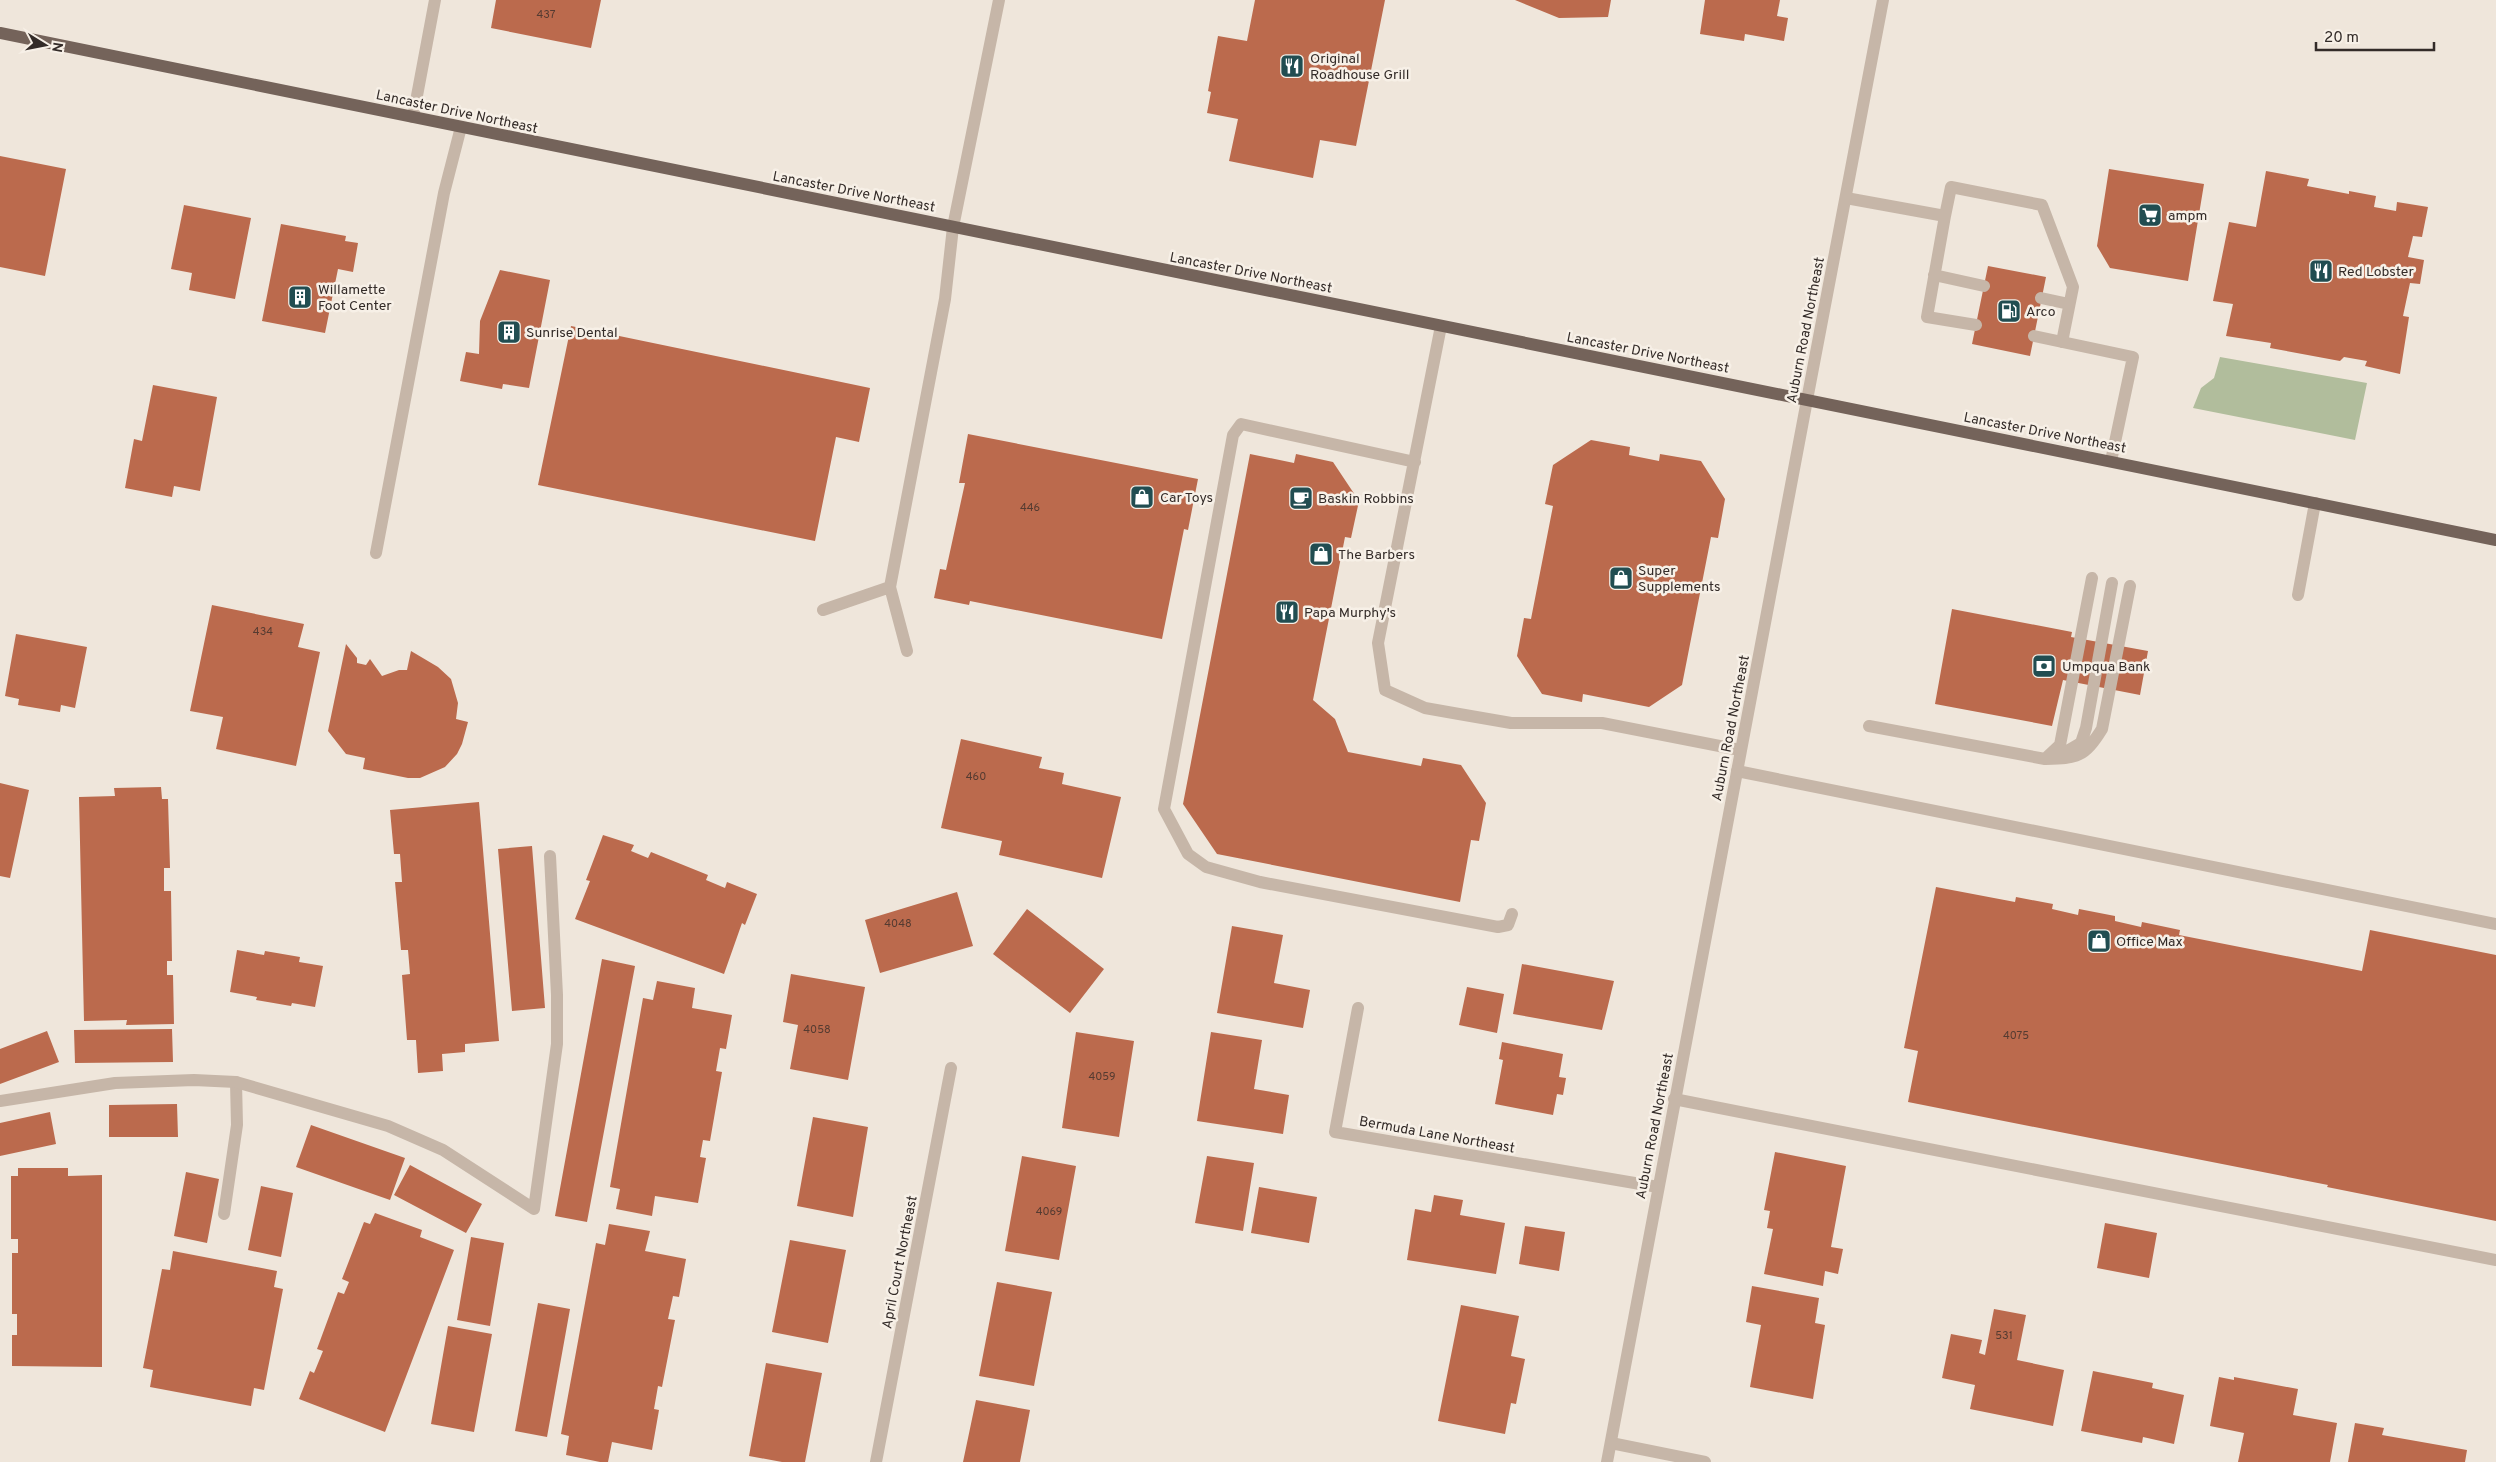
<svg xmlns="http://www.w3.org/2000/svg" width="2496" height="1462" viewBox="0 0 2496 1462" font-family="Overpass,sans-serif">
<rect width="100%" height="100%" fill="#efe6db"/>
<path fill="#b1bd9c" d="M2220,357L2367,383L2355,440L2193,408L2201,388L2214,378Z"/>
<path fill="#bb6a4d" d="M496,0H601L591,48L491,28Z
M1255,0H1385L1356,146L1320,140L1313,178L1229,161L1238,119L1207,113L1211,92L1208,91L1218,36L1247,41Z
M1515,0H1611L1608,17L1559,18Z
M1705,0H1780L1777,16L1788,18L1784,41L1745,34L1744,41L1700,34Z
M0,156L66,169L45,276L0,267Z
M2109,169L2204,184L2188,281L2110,268L2097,246Z
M2266,171L2309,179L2307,186L2349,194V191L2376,196L2374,207L2396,211L2397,202L2428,207L2422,237L2413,236L2408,257L2424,260L2420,284L2410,283L2403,316L2409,317L2400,374L2365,366L2367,361L2344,357L2340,361L2270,348L2271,343L2226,336L2233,304L2213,301L2229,222L2256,227Z
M184,205L251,218L235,299L189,290L192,273L171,269Z
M281,224L346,236L345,241L358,243L353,272L338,269L325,333L262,321Z
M1988,266L2046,277L2030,356L1972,344Z
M500,270L550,280L529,388L503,384L502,389L460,381L466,352L479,354L480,321Z
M571,326L870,388L859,442L836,437L815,541L538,485Z
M153,385L217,397L200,491L174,486L172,497L125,488L134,439L142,441Z
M968,434L1198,479L1188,530L1184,529L1162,639L970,601L969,605L934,598L940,569L946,570L965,483H959Z
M1591,440L1630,447L1629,455L1659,461L1660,454L1701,461L1725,499L1718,538L1711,537L1682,685L1649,707L1583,694L1582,702L1542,694L1517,656L1524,618L1531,619L1553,506L1545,504L1553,465Z
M1250,454L1294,463L1296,454L1333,462L1359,501L1351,538L1345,537L1313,700L1335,719L1348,752L1421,766L1423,758L1461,765L1486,803L1479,841L1471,840L1460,902L1217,854L1183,804Z
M212,605L304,624L298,647L320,652L296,766L216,749L223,717L190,711Z
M1952,609L2072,632L2071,637L2148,651L2140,695L2063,680L2052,726L1935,704Z
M16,634L87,647L75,708L61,705L60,712L18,705L19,699L5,696Z
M346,644L357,658V663L366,665L370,659L382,676L399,670H407L411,651L438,667L451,679L458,703L456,719L468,722L462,744L457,754L445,767L420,778H408L363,769L365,758L346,754L328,731Z
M961,739L1042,757L1039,768L1064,773L1062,784L1121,797L1102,878L999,855L1002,841L941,828Z
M0,783L29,790L10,878L0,876Z
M161,787L162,799H168L170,868H164V891H171L172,961H167V975H173L174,1024L126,1025L127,1020L84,1021L79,797L115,796L114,788Z
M479,802L499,1041L465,1044V1052L442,1054L443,1071L418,1073L416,1040H407L402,975L410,974L408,950H401L395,882H402L400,854H394L390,810Z
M603,835L634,845L631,851L648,858L651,852L708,875L706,880L725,888L727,882L757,894L745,925L742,923L724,974L575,919L590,881L586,880Z
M532,846L545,1008L512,1011L498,849Z
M1936,887L2015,902L2016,897L2053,904L2052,909L2078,915L2079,909L2115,916V921L2141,927L2142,922L2180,930L2179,935L2362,971L2370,930L2496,955V1221L2327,1187L2328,1185L1908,1102L1918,1051L1904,1048Z
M957,892L973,946L880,973L865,920Z
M1027,909L1104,969L1070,1013L993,954Z
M1232,926L1283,935L1274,983L1310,990L1303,1028L1217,1013Z
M237,950L264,955L265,951L300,957L299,962L323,966L315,1007L292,1003L291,1006L256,1000L257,997L230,992Z
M602,959L635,966L587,1222L555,1216Z
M1522,964L1614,981L1602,1030L1513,1014Z
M791,974L865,987L848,1080L790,1069L798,1025L783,1022Z
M657,981L695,988L692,1008L732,1015L726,1049L720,1048L716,1071L722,1072L710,1141L703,1140L700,1157L706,1158L698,1203L655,1196L652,1216L616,1209L620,1189L610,1187L643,998L653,1000Z
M1467,987L1504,994L1497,1033L1459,1025Z
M172,1029L173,1062L75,1063L74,1030Z
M47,1031L59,1062L0,1084V1049Z
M1076,1032L1134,1041L1119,1137L1062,1128Z
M1211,1032L1262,1040L1254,1089L1289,1095L1283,1134L1197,1121Z
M1502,1042L1563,1054L1559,1077L1566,1078L1563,1095L1557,1094L1553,1115L1495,1104L1503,1060L1499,1059Z
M177,1104L178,1137H109V1105Z
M50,1112L56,1144L0,1156V1123Z
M813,1117L868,1127L853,1217L797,1206Z
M311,1125L405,1158L390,1200L296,1167Z
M1775,1152L1846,1166L1831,1247L1843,1249L1838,1274L1825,1271L1823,1286L1764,1274L1773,1229L1767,1228L1770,1211L1764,1210Z
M1022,1156L1076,1166L1059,1260L1005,1251Z
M1207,1156L1254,1163L1243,1231L1195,1223Z
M410,1165L482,1204L466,1233L394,1195Z
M18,1168H68V1176L102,1175V1367L12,1366V1335H17V1314H12V1253H18V1239H11V1176H18Z
M186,1172L219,1179L207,1243L174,1236Z
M261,1186L293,1193L281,1257L248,1250Z
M1259,1187L1317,1197L1309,1243L1251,1233Z
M1434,1195L1463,1200L1460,1215L1505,1223L1496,1274L1407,1260L1415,1209L1431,1212Z
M375,1213L422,1230L420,1237L454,1250L385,1432L299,1399L310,1371L314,1373L323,1351L317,1349L338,1292L344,1294L349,1282L342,1279L364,1222L370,1224Z
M2105,1223L2157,1233L2149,1278L2097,1268Z
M609,1224L650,1231L645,1251L686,1259L679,1297L673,1296L668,1319L675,1320L662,1387L658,1386L654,1409L659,1410L652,1450L612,1442L608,1462H600L566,1455L569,1436L561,1434L596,1243L605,1245Z
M1525,1226L1565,1232L1559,1271L1519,1264Z
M471,1237L504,1243L490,1326L457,1320Z
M790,1240L846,1250L828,1343L772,1332Z
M173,1251L277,1271L274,1287L283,1289L264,1390L254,1388L251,1406L150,1387L153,1370L143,1368L162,1269L170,1270Z
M997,1282L1052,1292L1034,1386L979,1376Z
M1752,1286L1819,1298L1815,1323L1825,1325L1813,1399L1750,1387L1761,1325L1746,1322Z
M538,1303L570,1309L547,1437L515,1431Z
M1461,1305L1519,1316L1511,1356L1525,1359L1516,1404L1511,1403L1505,1434L1438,1421Z
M1994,1309L2026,1315L2017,1360L2064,1370L2053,1426L1970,1409L1975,1385L1942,1378L1951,1334L1982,1340L1979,1353L1985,1355Z
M448,1326L492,1334L474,1432L431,1424Z
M766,1363L822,1373L805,1462H782L749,1456Z
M2093,1371L2153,1383L2152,1388L2184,1395L2174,1444L2143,1437L2142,1443L2081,1431Z
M2219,1377L2234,1380V1377L2298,1389L2293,1415L2337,1423L2330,1462H2238L2244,1433L2210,1426Z
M976,1400L1030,1410L1020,1462H963Z
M2355,1423L2384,1428L2382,1435L2467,1450L2465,1462H2348Z"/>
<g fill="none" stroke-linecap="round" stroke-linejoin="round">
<path stroke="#c6b6a8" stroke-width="12" d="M413,117L435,0
M1846,198L1945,216L1927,317L1976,325
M1945,216L1951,187L2042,205L2073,287L2062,342
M1934,275L1984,286
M2041,298L2069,304
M1441,326L1378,643L1385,690L1425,708L1459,714L1511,723H1602L1740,750
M2034,336L2133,357L2111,461
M1415,462L1241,424L1233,435L1164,809L1188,854L1206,867L1260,882L1498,927L1508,925L1512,914
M376,553L444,193L461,127
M890,587L907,651
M2298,595L2315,503
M823,610L890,587L945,299L953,227L999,0
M1869,726L2045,759C2077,758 2084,758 2102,729L2130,586
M2064,753L2081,743L2086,728L2112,583
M2045,759L2060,745L2092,578
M1737,771L2496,924
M1674,1099L2496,1260
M224,1214L237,1125L236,1082"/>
<path stroke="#c6b6a8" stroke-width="12" d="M1807,400L1883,0
M1358,1008L1335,1132L1658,1187
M0,1101L115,1083L194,1080L236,1082L388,1126L443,1150L534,1209L557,1044V995L550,856
M1611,1443L1705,1462
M876,1462L951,1068"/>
<path stroke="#c6b6a8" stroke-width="12" d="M1607,1462L1807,400"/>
<path stroke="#74635a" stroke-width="12" d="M0,33L2496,540"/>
</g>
<defs>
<g id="restaurant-square" transform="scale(1.25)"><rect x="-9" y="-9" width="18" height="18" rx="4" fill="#214d51" stroke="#f7f0e7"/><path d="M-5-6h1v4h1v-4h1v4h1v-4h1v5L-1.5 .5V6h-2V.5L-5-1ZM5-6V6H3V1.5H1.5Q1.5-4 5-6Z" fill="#fff"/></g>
<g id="supermarket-square" transform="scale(1.25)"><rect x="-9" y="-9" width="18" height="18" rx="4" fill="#214d51" stroke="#f7f0e7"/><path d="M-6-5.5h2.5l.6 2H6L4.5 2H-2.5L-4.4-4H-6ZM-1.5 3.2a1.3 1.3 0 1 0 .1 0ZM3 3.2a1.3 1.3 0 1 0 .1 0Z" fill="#fff"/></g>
<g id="building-square" transform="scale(1.25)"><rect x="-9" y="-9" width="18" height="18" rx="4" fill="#214d51" stroke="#f7f0e7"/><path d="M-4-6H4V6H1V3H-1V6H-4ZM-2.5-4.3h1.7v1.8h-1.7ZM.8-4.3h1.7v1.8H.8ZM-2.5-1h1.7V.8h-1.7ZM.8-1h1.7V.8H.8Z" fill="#fff"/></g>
<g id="fuel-square" transform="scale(1.25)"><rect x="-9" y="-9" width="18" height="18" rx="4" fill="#214d51" stroke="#f7f0e7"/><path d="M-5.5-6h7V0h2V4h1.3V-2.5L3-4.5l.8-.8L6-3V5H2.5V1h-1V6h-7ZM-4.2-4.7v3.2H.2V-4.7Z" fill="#fff"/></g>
<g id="shop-square" transform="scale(1.25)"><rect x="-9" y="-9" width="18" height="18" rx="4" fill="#214d51" stroke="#f7f0e7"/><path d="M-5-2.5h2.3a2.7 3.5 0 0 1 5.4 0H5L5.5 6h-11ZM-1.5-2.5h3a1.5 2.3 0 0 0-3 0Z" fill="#fff"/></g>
<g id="cafe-square" transform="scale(1.25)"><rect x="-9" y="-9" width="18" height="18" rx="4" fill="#214d51" stroke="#f7f0e7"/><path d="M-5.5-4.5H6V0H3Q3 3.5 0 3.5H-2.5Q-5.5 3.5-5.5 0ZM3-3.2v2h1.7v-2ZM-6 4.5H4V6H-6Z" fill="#fff"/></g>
<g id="bank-square" transform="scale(1.25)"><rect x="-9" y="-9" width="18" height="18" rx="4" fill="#214d51" stroke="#f7f0e7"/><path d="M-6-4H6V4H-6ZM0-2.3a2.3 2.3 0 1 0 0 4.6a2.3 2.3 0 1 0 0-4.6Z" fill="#fff"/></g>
</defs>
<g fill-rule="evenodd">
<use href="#restaurant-square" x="1292" y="66"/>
<use href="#supermarket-square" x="2150" y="215"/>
<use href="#restaurant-square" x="2321" y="271"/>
<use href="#building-square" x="300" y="297"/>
<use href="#fuel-square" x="2009" y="311"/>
<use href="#building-square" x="509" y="332"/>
<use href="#shop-square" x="1142" y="497"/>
<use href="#cafe-square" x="1301" y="498"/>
<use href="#shop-square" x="1321" y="554"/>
<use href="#shop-square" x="1621" y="578"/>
<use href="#restaurant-square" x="1287" y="612"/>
<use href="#bank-square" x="2044" y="666"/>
<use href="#shop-square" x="2099" y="941"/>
</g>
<g text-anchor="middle" stroke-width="5" stroke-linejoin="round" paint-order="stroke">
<g font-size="11" fill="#553b31">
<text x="546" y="18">437</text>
<text x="1030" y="511">446</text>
<text x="263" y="635">434</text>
<text x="976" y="780">460</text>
<text x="898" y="927">4048</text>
<text x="817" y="1033">4058</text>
<text x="2016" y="1039">4075</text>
<text x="1102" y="1080">4059</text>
<text x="1049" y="1215">4069</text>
<text x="2004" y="1339">531</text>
</g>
<g font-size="14" fill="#332b28" stroke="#f7f0e7" text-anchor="start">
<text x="1310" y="63">Original<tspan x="1310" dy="16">Roadhouse Grill</tspan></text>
<text x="2168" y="220">ampm</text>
<text x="2338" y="276">Red Lobster</text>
<text x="318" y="294">Willamette<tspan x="318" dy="16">Foot Center</tspan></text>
<text x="2026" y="316">Arco</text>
<text x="526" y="337">Sunrise Dental</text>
<text x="1160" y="502">Car Toys</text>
<text x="1318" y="503">Baskin Robbins</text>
<text x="1338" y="559">The Barbers</text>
<text x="1638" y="575">Super<tspan x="1638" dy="16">Supplements</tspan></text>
<text x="1304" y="617">Papa Murphy's</text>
<text x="2062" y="671">Umpqua Bank</text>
<text x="2116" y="946">Office Max</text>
</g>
<g font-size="14" fill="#332b28" stroke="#f7f0e7">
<text transform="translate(457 111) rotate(12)" y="5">Lancaster Drive Northeast</text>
<text transform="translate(854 191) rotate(11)" y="5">Lancaster Drive Northeast</text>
<text transform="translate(1251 272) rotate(11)" y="5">Lancaster Drive Northeast</text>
<text transform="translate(1805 330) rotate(-79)" y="5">Auburn Road Northeast</text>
<text transform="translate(1648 352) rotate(11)" y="5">Lancaster Drive Northeast</text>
<text transform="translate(2045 432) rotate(11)" y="5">Lancaster Drive Northeast</text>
<text transform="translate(1730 728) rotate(-79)" y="5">Auburn Road Northeast</text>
<text transform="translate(1654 1126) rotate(-79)" y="5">Auburn Road Northeast</text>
<text transform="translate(1437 1134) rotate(10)" y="5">Bermuda Lane Northeast</text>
<text transform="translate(899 1262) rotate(-79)" y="5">April Court Northeast</text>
</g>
</g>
<g transform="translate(45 45) rotate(100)" stroke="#f7f0e7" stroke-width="4" paint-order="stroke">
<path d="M0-4L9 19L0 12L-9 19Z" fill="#332b28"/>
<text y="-8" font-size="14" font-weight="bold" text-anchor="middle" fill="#332b28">N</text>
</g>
<path d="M2316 42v8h118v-8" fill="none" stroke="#332b28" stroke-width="2.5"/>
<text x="2324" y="42" font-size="15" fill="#332b28" stroke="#f7f0e7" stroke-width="4" paint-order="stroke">20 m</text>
</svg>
